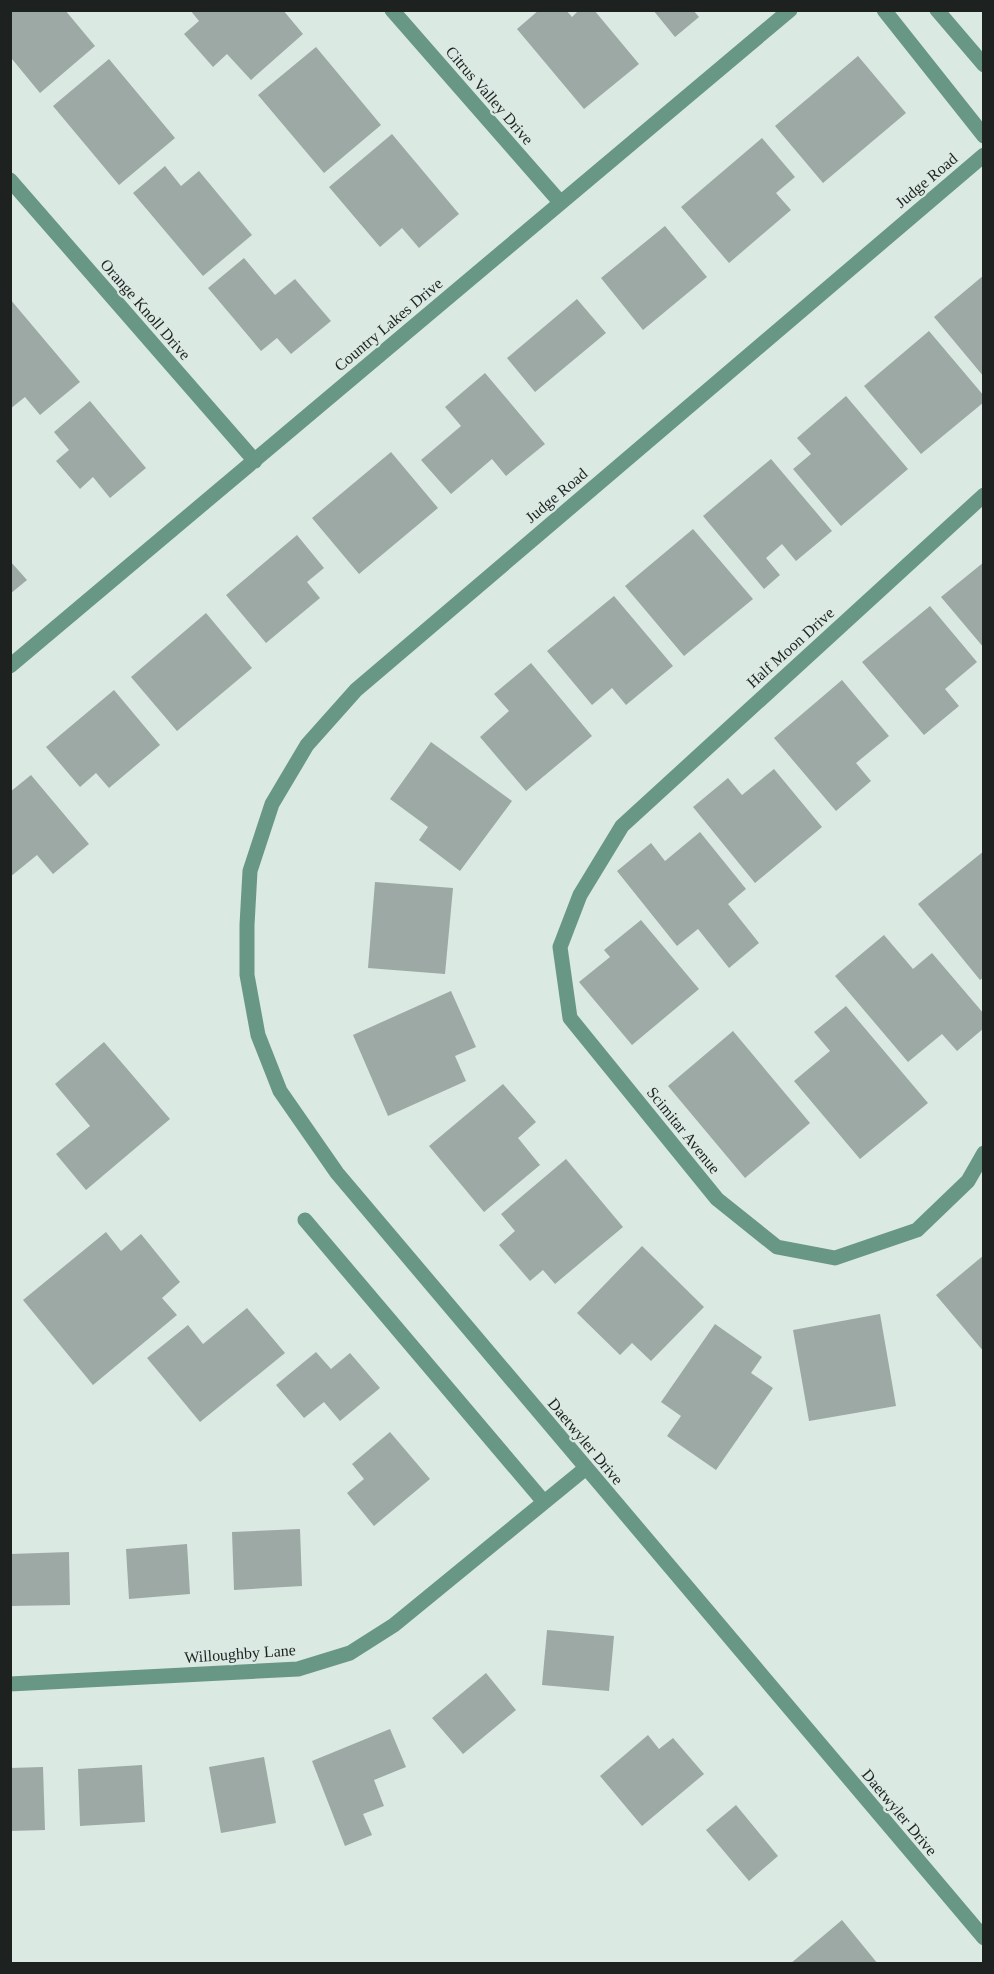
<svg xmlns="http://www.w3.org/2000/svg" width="994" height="1974" viewBox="0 0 994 1974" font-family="'Times New Roman',serif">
<rect width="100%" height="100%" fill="#dbe9e3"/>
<path fill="#9ca9a4" d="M10,10H65L95,46L40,93L12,59L10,60Z
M190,10H283L303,34L251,80L227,54L213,67L184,34L199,21Z
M539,10H566L572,17L579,10H594L639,64L584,109L517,29Z
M653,10H693L699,17L675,37Z
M316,47L381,125L324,173L258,95Z
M858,56L906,113L823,183L775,126Z
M109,59L175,138L119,185L53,106Z
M392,134L459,214L419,248L402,228L380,247L329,187Z
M762,138L795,177L776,193L791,210L729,263L681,207Z
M165,166L181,186L199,171L252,235L203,276L133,193Z
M665,226L707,277L643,330L601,278Z
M244,258L275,295L295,279L331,321L291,354L277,338L261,351L208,288Z
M984,275V377L934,317Z
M10,299L80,382L40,415L25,397L10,409Z
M577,299L606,333L535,392L507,358Z
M929,331L984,396V402L921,454L864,386Z
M485,373L545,444L506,476L492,459L451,494L421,460L461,426L445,407Z
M846,396L908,469L841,526L793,469L811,454L797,438Z
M90,401L146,468L110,498L93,477L80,489L56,461L69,450L54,432Z
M391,452L438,508L359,574L312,518Z
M771,459L832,531L796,561L782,544L766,558L780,575L764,589L703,516Z
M693,529L753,599L684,656L625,586Z
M297,535L324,568L307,582L320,598L266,643L226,595Z
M10,561L27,580L10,594Z
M984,562V648L941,597Z
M614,596L673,666L626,705L612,688L592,705L547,651Z
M930,606L977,662L945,689L959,706L924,735L862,662Z
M206,613L252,668L177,731L131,677Z
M531,663L592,736L526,791L480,737L509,711L494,694Z
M842,680L889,736L856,763L871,781L836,811L774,738Z
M114,690L160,745L109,788L96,773L80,787L46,747Z
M431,742L512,801L460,871L419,840L428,827L390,799Z
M774,769L822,827L755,883L693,807L728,778L742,795Z
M31,775L89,844L53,874L37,855L10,877V792Z
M700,832L746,889L728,904L759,943L729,968L698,929L677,946L617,871L651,843L665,861Z
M984,851V977L980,980L918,904Z
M375,882L453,888L445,974L368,968Z
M641,920L699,989L632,1045L579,982L610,957L604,950Z
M884,935L913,969L932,953L984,1014V1028L957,1051L942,1034L908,1062L835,976Z
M451,991L476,1047L455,1056L466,1081L388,1116L353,1035Z
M846,1006L928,1103L860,1159L794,1081L830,1051L814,1032Z
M733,1031L810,1123L745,1178L668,1086Z
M104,1042L170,1119L86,1190L56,1154L90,1126L55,1084Z
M503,1084L536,1122L518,1138L540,1165L484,1212L429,1146Z
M566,1159L623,1227L555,1284L543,1270L530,1281L499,1245L515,1231L501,1214Z
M106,1232L121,1251L141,1234L180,1282L162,1298L177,1315L93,1385L23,1300Z
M642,1246L704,1307L651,1361L632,1343L620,1355L577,1313Z
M984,1255V1352L936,1295Z
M247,1308L285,1353L200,1422L147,1358L188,1325L203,1344Z
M880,1314L896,1406L809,1421L793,1330Z
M715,1324L762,1357L751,1373L773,1388L716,1470L667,1436L681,1416L661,1402Z
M316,1352L331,1369L350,1353L380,1388L340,1421L324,1402L304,1418L276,1385Z
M390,1432L430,1479L374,1526L347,1493L364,1479L352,1464Z
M300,1529L302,1586L234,1590L232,1532Z
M187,1544L190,1594L129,1599L126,1549Z
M69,1552L70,1605L10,1606V1554Z
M547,1630L614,1636L609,1691L542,1685Z
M486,1673L516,1710L463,1754L432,1718Z
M390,1729L406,1767L374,1780L384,1806L363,1814L372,1835L345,1846L312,1761Z
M648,1735L659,1749L673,1738L704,1774L642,1826L600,1776Z
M264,1757L276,1823L221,1833L209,1767Z
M142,1765L145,1822L80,1826L78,1769Z
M43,1767L45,1830L10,1831V1768Z
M736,1805L778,1856L749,1881L706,1830Z
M842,1920L878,1964H790Z"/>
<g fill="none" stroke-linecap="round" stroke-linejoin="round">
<path stroke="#699785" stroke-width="15" d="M392,10L560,202
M884,10L984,136
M937,10L984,65
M10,180L255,461
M984,495L622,826L580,895L560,947L570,1018L717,1199L777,1247L835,1258L917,1230L968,1181L984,1153
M10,666L790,10
M305,1220L544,1502
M10,1684L298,1669L350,1653L394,1625L586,1468"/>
<path stroke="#699785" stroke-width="15" d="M984,155L356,690L307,745L272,804L250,871L247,925V975L258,1035L280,1091L337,1173L984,1938"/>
</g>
<g text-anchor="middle" stroke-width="4.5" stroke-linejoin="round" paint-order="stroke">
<g font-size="16" fill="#1d2220" stroke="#dbe9e3">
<text transform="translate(490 95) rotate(49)" y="6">Citrus Valley Drive</text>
<text transform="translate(926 180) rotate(-40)" y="6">Judge Road</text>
<text transform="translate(146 309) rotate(49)" y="6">Orange Knoll Drive</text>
<text transform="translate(388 324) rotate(-40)" y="6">Country Lakes Drive</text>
<text transform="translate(556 495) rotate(-40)" y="6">Judge Road</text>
<text transform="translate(790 647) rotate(-42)" y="6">Half Moon Drive</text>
<text transform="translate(684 1130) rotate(51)" y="6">Scimitar Avenue</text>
<text transform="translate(586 1441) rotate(50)" y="6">Daetwyler Drive</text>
<text transform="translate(240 1653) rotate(-4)" y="6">Willoughby Lane</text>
<text transform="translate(900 1812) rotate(50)" y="6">Daetwyler Drive</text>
</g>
</g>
<rect width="994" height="1974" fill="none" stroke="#1d2220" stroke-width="24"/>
</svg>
